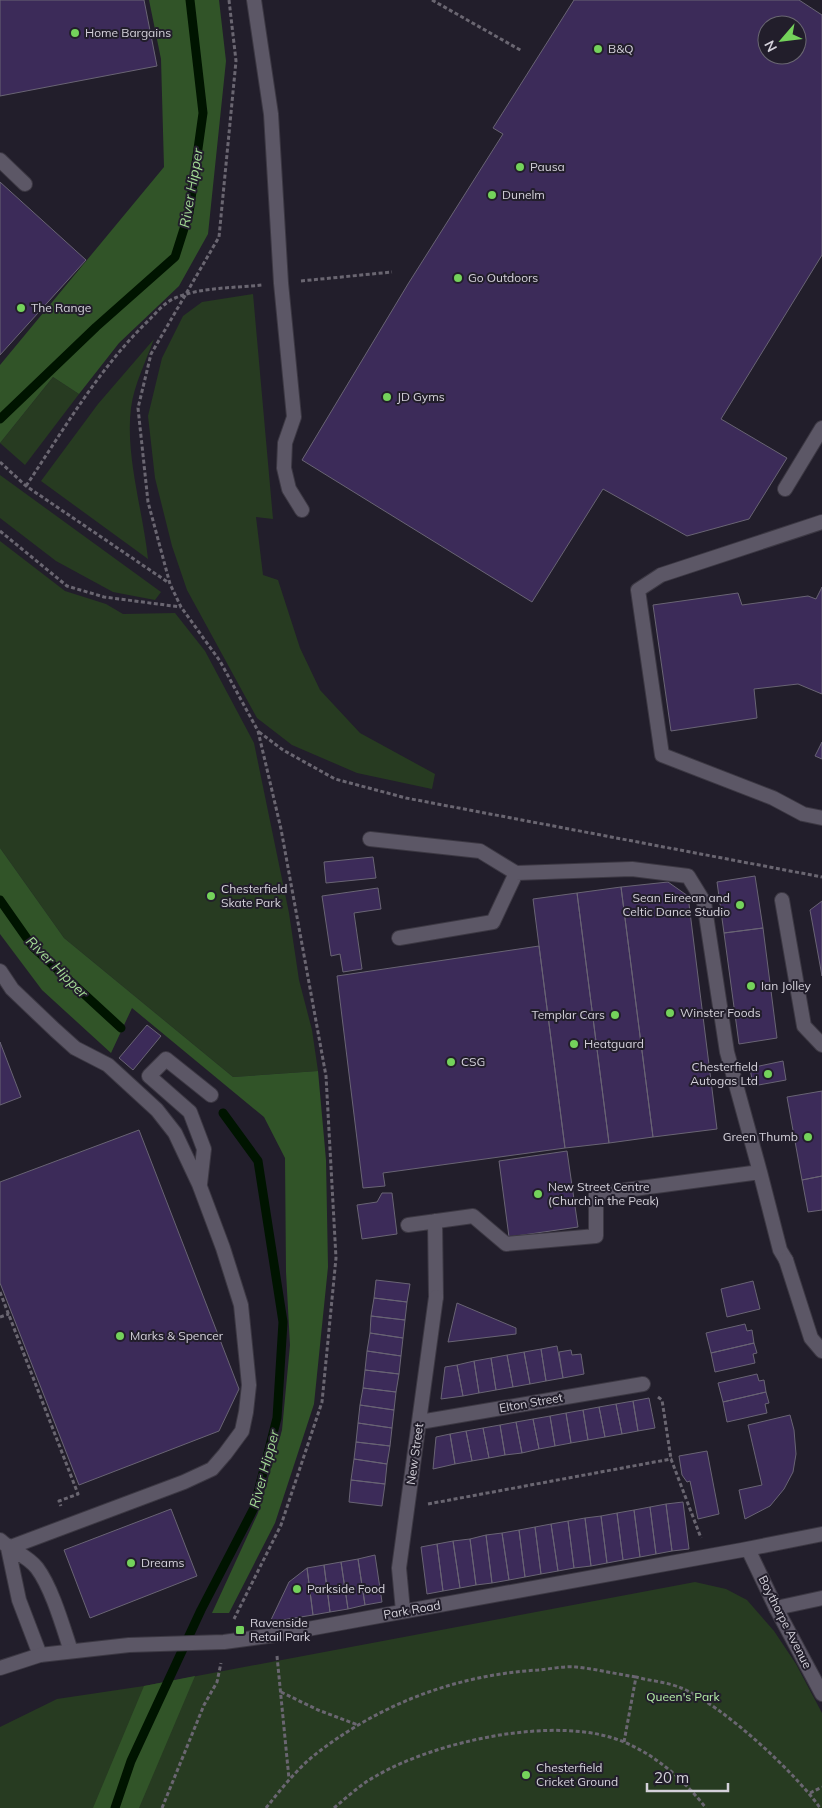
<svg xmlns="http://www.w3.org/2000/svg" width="822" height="1808" viewBox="0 0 822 1808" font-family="Mulish,sans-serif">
<rect width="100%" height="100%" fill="#221e2b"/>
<path fill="#273b21" d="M253,294L273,519L256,517L263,575L278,580L300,648L320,690L360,733L435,774L432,789L357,773L292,745L257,718L187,590L172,546L155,478L148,416L162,358L183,316L202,302Z
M154,339C146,361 134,385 131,408C125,455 143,511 148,559L41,481L98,404Z
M53,377L79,394L25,465L0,443Z
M0,475L161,592L155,600L113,592L56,561L0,518Z
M0,541L65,591L106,604L123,614L175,613L205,651L254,743L289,913L299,980L312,1030L318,1071L233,1077L64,938L0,848Z
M695,1582L726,1589L747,1600L774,1631L796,1664L822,1713V1808H0V1727L57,1699L144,1686Z"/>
<path fill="#315428" d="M149,0H219L226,61L208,234L179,286L119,343L79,394L53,377L0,443V365L164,167L161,59Z
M0,848L64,938L233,1077L318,1071L326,1160L328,1267L314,1404L275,1523L229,1613H212L258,1513L282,1430L290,1345L286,1272L285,1158L264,1117L132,1008L111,1053L42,990L0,934Z
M195,1676L139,1808H93L144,1686Z"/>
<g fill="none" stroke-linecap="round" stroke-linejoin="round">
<path stroke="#001400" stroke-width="9" d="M0,419L96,327L175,257L189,213L203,113L190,0
M0,900L33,947L121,1028
M115,1808L131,1761L201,1610L254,1508L277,1418L283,1322L258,1161L223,1113"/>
</g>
<path fill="#3c2b59" stroke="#696474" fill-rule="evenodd" d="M0,0H144L157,66L0,96Z
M574,0H799L822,15V255L721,419L787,458L749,519L687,536L603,489L532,602L302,460L408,284L503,134L493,128ZM767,25H797V55H767Z
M0,182L86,260L0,355Z
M822,587V694L798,684L754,689L757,718L671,731L653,605L738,593L742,605L808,596L816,599Z
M822,742V759L815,756Z
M373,857L376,878L326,883L324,862Z
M755,876L763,928L724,933L717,882Z
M668,882L688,896L717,1129L653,1137L621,887Z
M621,887L653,1137L609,1143L577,893Z
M378,888L381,909L354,913L362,969L343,972L340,954L331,956L322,896Z
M577,893L609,1143L565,1148L533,899Z
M822,901V976L810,910Z
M763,928L777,1038L739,1044L724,933Z
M539,946L565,1148L383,1173L385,1186L363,1188L337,976Z
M147,1025L161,1036L133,1070L119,1058Z
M0,1042L21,1097L0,1105Z
M783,1061L786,1080L753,1086L750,1068Z
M822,1091V1176L802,1180L787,1097Z
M139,1130L239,1389L219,1431L79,1485L0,1283V1182Z
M567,1151L578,1227L509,1237L499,1161Z
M822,1176V1210L808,1212L802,1180Z
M382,1193H392L397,1234L362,1239L357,1205L377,1202Z
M376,1280L410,1284L407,1302L374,1298Z
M753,1281L760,1309L727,1317L721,1289Z
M374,1298L407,1302L405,1320L371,1316Z
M457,1303L516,1328V1334L448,1342Z
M371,1316L405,1320L403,1338L370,1333Z
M745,1324L747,1331L752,1330L754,1343L711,1353L706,1333Z
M370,1333L403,1338L401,1356L367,1351Z
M754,1343L757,1353L753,1354L755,1363L715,1372L711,1353Z
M557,1346L563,1378L546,1381L541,1349Z
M541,1349L546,1381L530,1384L524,1352Z
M571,1350L572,1355L581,1354L584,1374L563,1378L559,1352Z
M367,1351L401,1356L399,1374L365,1370Z
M524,1352L530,1384L513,1387L507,1355Z
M507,1355L513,1387L496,1390L491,1358Z
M491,1358L496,1390L479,1393L474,1361Z
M474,1361L479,1393L463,1396L457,1365Z
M457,1365L463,1396L441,1399L445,1367Z
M365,1370L399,1374L396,1392L363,1388Z
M757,1374L759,1381L764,1380L766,1392L723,1402L718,1383Z
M363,1388L396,1392L394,1410L360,1405Z
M766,1392L769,1403L765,1404L767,1413L727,1422L723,1402Z
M649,1398L655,1428L638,1431L633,1401Z
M633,1401L638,1431L622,1434L616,1404Z
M616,1404L622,1434L605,1437L599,1407Z
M360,1405L394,1410L392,1428L358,1423Z
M599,1407L605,1437L588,1440L583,1410Z
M583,1410L588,1440L571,1443L566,1413Z
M566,1413L571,1443L555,1446L550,1416Z
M790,1415L794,1430L796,1454L793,1472L784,1489L770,1506L745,1519L739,1490L762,1485L748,1425Z
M550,1416L555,1446L539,1449L533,1419Z
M533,1419L539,1449L522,1453L516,1422Z
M516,1422L522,1453L505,1455L500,1425Z
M358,1423L392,1428L390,1446L356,1442Z
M500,1425L505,1455L489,1458L483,1428Z
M483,1428L489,1458L472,1461L466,1431Z
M466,1431L472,1461L455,1464L450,1434Z
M450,1434L455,1464L433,1469L436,1437Z
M356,1442L390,1446L387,1464L354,1459Z
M707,1451L719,1514L698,1519L690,1481L687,1482L682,1475L679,1456Z
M354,1459L387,1464L385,1484L351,1480Z
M351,1480L385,1484L382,1506L349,1502Z
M683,1502L689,1549L672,1551L666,1504Z
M666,1504L672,1551L656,1554L650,1507Z
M650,1507L656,1554L640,1557L634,1510Z
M171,1509L197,1576L90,1618L64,1550Z
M634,1510L640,1557L623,1560L617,1513Z
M617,1513L623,1560L607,1563L601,1516Z
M601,1516L607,1563L591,1566L585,1518Z
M585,1518L591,1566L574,1568L568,1521Z
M568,1521L574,1568L558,1571L551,1524Z
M551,1524L558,1571L541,1574L535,1527Z
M535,1527L541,1574L525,1577L519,1530Z
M519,1530L525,1577L509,1580L502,1533Z
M502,1533L509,1580L492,1583L486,1535Z
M486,1535L492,1583L476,1585L470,1539Z
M470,1539L476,1585L460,1588L453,1541Z
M453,1541L460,1588L443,1591L437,1544Z
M437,1544L443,1591L427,1594L421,1547Z
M375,1555L382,1602L365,1605L358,1559Z
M358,1559L365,1605L348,1609L341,1562Z
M341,1562L348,1609L330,1612L324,1565Z
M324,1565L330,1612L313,1615L307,1568Z
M307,1568L313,1615L270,1622L289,1582Z"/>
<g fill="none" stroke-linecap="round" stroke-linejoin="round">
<g stroke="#3c3843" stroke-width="16">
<path id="service" d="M254,0L271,114L281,283L294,417L285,443L284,468L289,489L302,510
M0,160L25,184
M785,489L822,428
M822,522L661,575L638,590L662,755L773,798L803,814L822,818
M370,839L480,851L516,873L632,869L688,876L704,902L727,1052L760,1172
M782,900L804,1026L822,1045
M399,938L493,922L516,873
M0,971L12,989L55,1030L75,1048L108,1065L157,1110L175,1133L199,1184L223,1248L241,1305L249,1385L246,1412L242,1431L225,1454L212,1469L184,1482L8,1548
M200,1184L204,1149L190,1112L149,1076L166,1059L211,1095
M435,1221L436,1297
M408,1225L473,1216L506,1244L596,1236V1194L760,1172L780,1250L786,1260
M0,1540C11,1551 27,1555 37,1568C52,1588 63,1627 71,1651
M8,1548L19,1600L40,1655
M776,1608L822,1598"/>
</g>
<g stroke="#3c3843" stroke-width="16">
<path id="minor" d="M786,1260L811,1338L822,1351
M420,1422L643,1384
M403,1611L399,1568L436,1297"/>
</g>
<g stroke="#3c3843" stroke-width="16">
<path id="tertiary" d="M748,1549L776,1608L822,1694
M0,1668L40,1655L129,1645L224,1642L275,1635L742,1550L822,1534"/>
</g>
<path stroke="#6a6671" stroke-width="3" stroke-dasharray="4 2.5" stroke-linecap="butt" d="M229,0L236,61L219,237L151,354L138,408L148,502L170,584L181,607L220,661L258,731L281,829L326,1076L336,1258L322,1402L281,1525L234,1619
M432,0L522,51
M301,281L392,272
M0,462L26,486L169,583
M26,486C64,429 100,367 149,320C157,312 165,302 175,298C201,287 235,288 262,285
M0,531L67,586L104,597L181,607
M259,732L283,750L335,779L406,798L822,877
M0,1292L78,1494L59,1501L61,1506
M0,1317L9,1314
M658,1397L662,1400L671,1459
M428,1504L671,1459L701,1538
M277,1656L289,1779
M281,1692L318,1710L358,1725
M624,1742L636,1677C650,1681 668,1682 681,1688C721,1704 796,1773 820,1808
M810,1793L822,1787
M162,1808L204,1705L217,1682L221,1663
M266,1808C282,1788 299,1766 321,1750C385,1702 458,1675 538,1670C550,1669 564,1666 576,1667C596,1669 616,1674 636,1677
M334,1808C347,1797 361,1784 376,1776C436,1741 558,1714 624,1742C657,1756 684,1780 706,1808"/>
<use href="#service" stroke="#5c5766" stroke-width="14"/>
<use href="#minor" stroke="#5c5766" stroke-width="14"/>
<use href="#tertiary" stroke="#5c5766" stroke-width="14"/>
</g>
<g fill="#74d25b" stroke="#221e2b" stroke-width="2">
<circle cx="75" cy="33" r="5"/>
<circle cx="598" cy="49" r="5"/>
<circle cx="520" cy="167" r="5"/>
<circle cx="492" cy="195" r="5"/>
<circle cx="458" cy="278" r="5"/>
<circle cx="21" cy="308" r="5"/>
<circle cx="387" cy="397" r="5"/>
<circle cx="211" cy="896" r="5"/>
<circle cx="740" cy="905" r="5"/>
<circle cx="751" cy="986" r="5"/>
<circle cx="670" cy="1013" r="5"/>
<circle cx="615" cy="1015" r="5"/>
<circle cx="574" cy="1044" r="5"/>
<circle cx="451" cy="1062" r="5"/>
<circle cx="768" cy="1074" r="5"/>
<circle cx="808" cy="1137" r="5"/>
<circle cx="538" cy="1194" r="5"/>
<circle cx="120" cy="1336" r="5"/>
<circle cx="131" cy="1563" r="5"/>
<circle cx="297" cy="1589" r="5"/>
<rect x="235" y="1625" width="10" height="10" rx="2.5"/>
<circle cx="526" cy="1775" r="5"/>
</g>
<g text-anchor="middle" stroke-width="4" stroke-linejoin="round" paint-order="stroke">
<g font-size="12" fill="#d4d1da" stroke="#221e2b" text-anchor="start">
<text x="85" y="37">Home Bargains</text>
<text x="608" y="53">B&amp;Q</text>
<text x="530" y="171">Pausa</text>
<text x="502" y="199">Dunelm</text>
<text x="468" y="282">Go Outdoors</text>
<text x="31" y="312">The Range</text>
<text x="397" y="401">JD Gyms</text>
<text x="221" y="893">Chesterfield<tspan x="221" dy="14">Skate Park</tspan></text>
<text x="730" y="902" text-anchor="end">Sean Eireean and<tspan x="730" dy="14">Celtic Dance Studio</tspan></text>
<text x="761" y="990">Ian Jolley</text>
<text x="680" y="1017">Winster Foods</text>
<text x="605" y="1019" text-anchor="end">Templar Cars</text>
<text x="584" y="1048">Heatguard</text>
<text x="461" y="1066">CSG</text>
<text x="758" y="1071" text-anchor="end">Chesterfield<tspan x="758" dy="14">Autogas Ltd</tspan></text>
<text x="798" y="1141" text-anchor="end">Green Thumb</text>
<text x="548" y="1191">New Street Centre<tspan x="548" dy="14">(Church in the Peak)</tspan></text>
<text x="130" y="1340">Marks &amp; Spencer</text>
<text x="141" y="1567">Dreams</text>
<text x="307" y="1593">Parkside Food</text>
<text x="250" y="1627">Ravenside<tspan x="250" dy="14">Retail Park</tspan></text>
<text x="536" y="1772">Chesterfield<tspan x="536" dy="14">Cricket Ground</tspan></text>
</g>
<g font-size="12" fill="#d4d1da" stroke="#221e2b">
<text transform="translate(531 1403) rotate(-10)" y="4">Elton Street</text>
<text transform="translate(415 1454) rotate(-82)" y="4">New Street</text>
<text transform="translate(412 1610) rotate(-10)" y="4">Park Road</text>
<text transform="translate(785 1622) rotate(63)" y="4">Boythorpe Avenue</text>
</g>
<g font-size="12" fill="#b6efa8" stroke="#221e2b">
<text x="683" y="1701">Queen's Park</text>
</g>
<g font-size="14" font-style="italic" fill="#a3da95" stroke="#221e2b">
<text transform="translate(191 188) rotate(-80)" y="5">River Hipper</text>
<text transform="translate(57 967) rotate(45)" y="5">River Hipper</text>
<text transform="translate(264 1469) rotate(-75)" y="5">River Hipper</text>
</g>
</g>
<g transform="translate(782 40) rotate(242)"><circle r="24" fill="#221e2b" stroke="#696671"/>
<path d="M0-4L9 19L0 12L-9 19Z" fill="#74d25b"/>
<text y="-8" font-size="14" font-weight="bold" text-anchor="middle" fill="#d4d1da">N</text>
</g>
<path d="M647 1783v8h81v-8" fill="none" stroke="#d4d1da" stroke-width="2.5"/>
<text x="654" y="1783" font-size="15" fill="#d4d1da" stroke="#221e2b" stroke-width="4" paint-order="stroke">20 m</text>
</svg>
